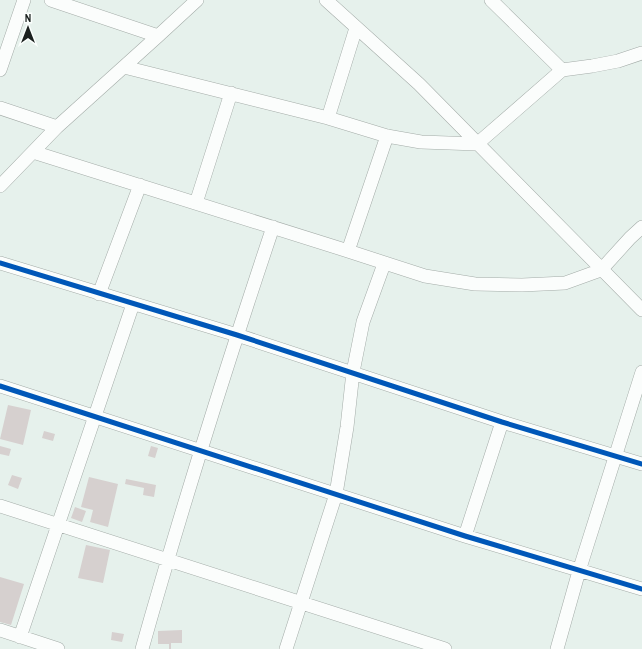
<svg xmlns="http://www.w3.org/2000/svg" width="642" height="649" viewBox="0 0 642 649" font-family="'Archivo Narrow',sans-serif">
<rect width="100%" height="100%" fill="#e6f1ec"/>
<path fill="#d6d0cf" d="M8,405L31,410L23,445L0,439Z
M44,431L55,434L53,441L42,438Z
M0,446L11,449L9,456L0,454Z
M151,446L158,448L155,458L148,456Z
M12,475L22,478L18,489L8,485Z
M89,477L118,484L108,527L90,522L93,510L81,507Z
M126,479L156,485L154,497L143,495L144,488L125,484Z
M75,507L86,511L82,522L71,518Z
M86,545L110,550L103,583L78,578Z
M0,577L24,584L11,625L0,622Z
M182,630V643H171V649H169V644H158V631Z
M112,632L124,634L122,642L111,640Z"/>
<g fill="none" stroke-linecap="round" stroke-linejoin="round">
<g stroke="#a4aca8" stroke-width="14">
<path id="minor" d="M51,0L158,36
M326,0L419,84L642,310
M491,0L562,70
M124,67L328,118L387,136L421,142L477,144L562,70L592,66L618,61L642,53
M0,70L24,0
M0,108L57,127
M328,118L356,28
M33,152L348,251L425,276L475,284L522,285L565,283L601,270L630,238L642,227
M0,186L57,127L158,36L197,0
M196,203L231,93
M348,251L387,136
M0,263L237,335L502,422L642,464
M99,294L140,185
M0,386L465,536L642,589
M0,506L445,649
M465,536L502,422
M0,630L58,649
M20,637L133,304
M142,649C182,507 226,367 273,227
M286,649L336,494L347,427L353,372L363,322L384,264
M557,649L579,571L642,372"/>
</g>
<use href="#minor" stroke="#fbfdfc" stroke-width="13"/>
<g stroke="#fafefc" stroke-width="8">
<path id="cycleway" d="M0,263L237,335L502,422L642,464
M0,386L465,536L642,589"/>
</g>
<use href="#cycleway" stroke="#0057b8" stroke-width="5"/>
</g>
<g transform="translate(28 28)" stroke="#fafefc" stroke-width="3" paint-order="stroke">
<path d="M0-3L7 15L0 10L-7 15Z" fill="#1a201e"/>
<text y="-6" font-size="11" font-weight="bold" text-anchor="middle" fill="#1a201e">N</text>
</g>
</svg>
